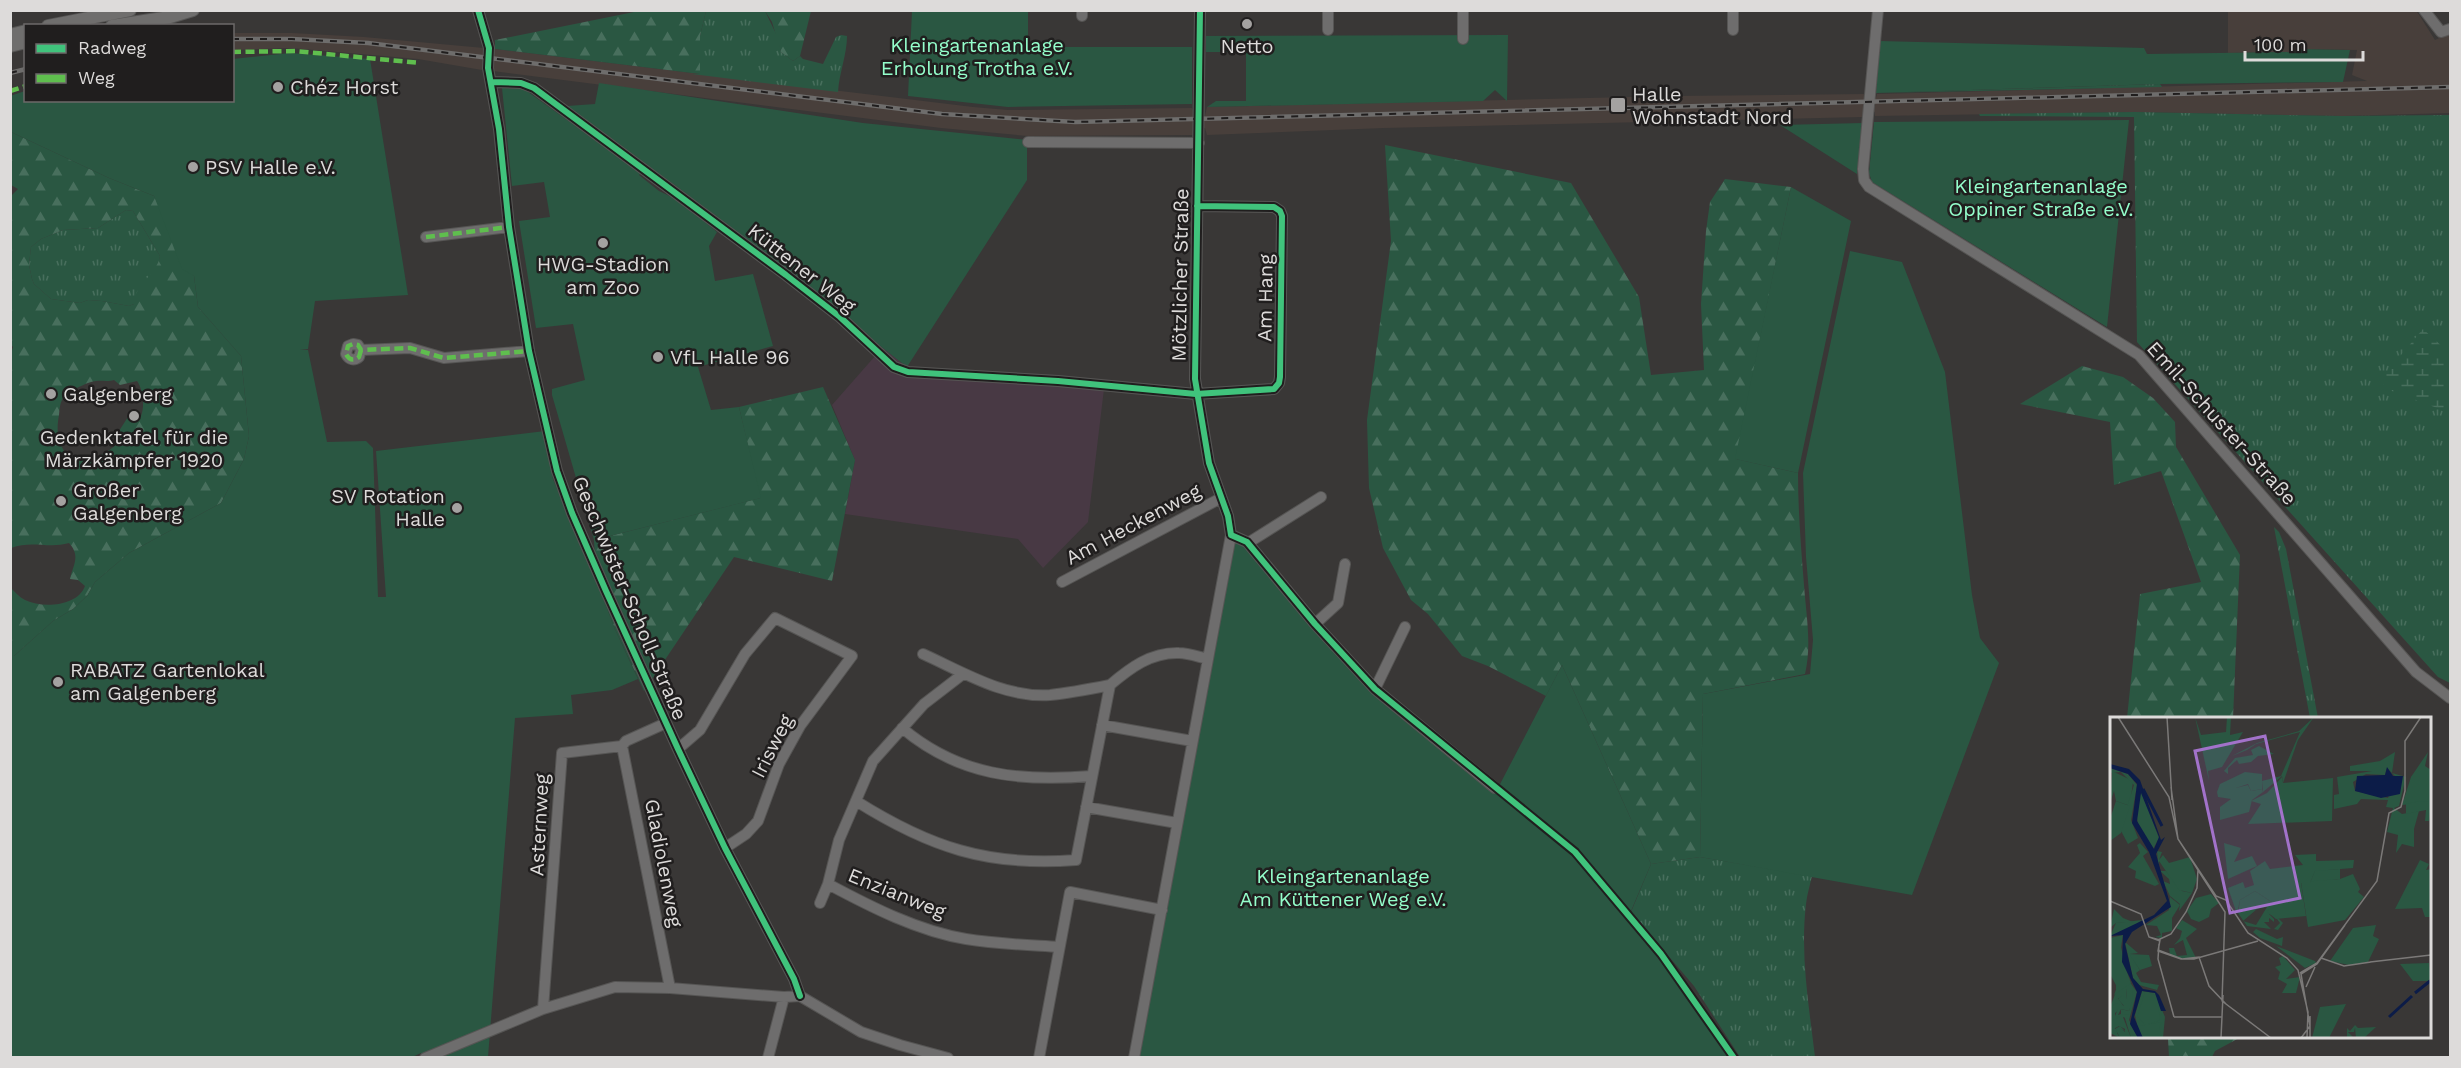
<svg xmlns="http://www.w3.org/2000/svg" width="2461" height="1068" viewBox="0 0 2461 1068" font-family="'Work Sans',sans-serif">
<defs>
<pattern id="grass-tufts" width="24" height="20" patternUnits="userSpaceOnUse" patternTransform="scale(1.5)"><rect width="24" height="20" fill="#2a5742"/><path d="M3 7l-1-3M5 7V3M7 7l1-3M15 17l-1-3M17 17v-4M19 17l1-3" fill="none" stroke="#486f5d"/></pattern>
<pattern id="forest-firs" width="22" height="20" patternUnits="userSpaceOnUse" patternTransform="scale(1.5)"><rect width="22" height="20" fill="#2a5742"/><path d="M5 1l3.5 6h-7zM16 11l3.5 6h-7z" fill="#486f5d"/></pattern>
<pattern id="wetland-marsh" width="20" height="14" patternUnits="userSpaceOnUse" patternTransform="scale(1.5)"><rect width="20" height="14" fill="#2a5742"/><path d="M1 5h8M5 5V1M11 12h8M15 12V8" fill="none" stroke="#486f5d"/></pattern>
</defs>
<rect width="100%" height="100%" fill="#393736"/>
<path fill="#483f3b" d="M2416,10L2435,40L2450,33V113L2342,116L2135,112L1875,116V112H1864L1863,117L1384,128L1207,135L1205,128L1196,129L1193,135L1028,136L941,128L493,71L484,65L482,70L418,59L291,48L233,50V33H292L364,37L484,48L493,53L495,49L973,107L1008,110L1192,108L1196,116H1205L1207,107L1673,96L1865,94V99L1876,98L1877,94L2367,81L2352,75L2357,50L2297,49L2296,52L2228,53V11Z"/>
<path fill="#483944" d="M883,347L907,367L1104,389L1088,522L1043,568L1018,539L845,514L855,460L832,405Z"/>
<path fill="url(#grass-tufts)" d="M706,11H765L778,38L781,52L793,61L800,56L803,59L823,64L836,37L841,35L847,36C847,55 839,73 838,92L692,74H700V36Z
M2160,84L2162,87L1876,93Z
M2135,112L2342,116L2450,115V683L2438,677L2137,342L2134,117L1980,116L1979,114Z
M126,210L133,211L160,256L159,263L134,304L129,306L102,301L88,300L80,303L51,299L34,284L32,279L29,265L31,247L41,239L63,230L98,228Z
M2274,527L2279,532L2286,549L2318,718H2310Z
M1700,857L1812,876C1810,885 1807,894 1806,904C1800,956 1809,1006 1815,1057H1740L1694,986L1631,912L1651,864Z"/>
<path fill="url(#forest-firs)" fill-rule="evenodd" d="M639,11H706L700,36V74L495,49V40Z
M765,11H811L800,56L793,61L781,52L772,22Z
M11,132L109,178L154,196L194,276L198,307L241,356L249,436L244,459L221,503L129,553L95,582L87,596L73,609L53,621L14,656H11L10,587C15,592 19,597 25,600C43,609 78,606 85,586L78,580L70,579C73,565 81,556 69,543C48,549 32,540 11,548L10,356L13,347L10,343V197L18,189L11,185ZM126,210L133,211L160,256C157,275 134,284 134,304L129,306L102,301L88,300L80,303L51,299L34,284L32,279L29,265L31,247L41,239L63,230L98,228ZM114,380L120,385L137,381C143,389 145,406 141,416L128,417L119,431V442C87,473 50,462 59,415C60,405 60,398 70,392C76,388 88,382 96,381C102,380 107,382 114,380Z
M1385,145L1571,183L1639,297L1651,375L1704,370L1701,304L1706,231L1710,202L1725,179L1791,187L1736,459L1798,473C1798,510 1801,548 1804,585C1806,614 1812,645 1805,674L1703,694L1700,857L1651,864L1562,665L1546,696L1488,666L1462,656L1428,614L1411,600L1383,548L1369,488L1367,420L1391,241Z
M2082,366L2123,377L2153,398L2175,422L2176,447L2240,555L2233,718H2127L2140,594L2201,582L2161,471L2114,485L2110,422L2020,404Z
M823,387L855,460L832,581L734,557L644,691L614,627L596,579L594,540L760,498L739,407Z
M2171,1037V1036L2241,1037L2215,1051L2212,1057H2169L2168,1039Z"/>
<path fill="url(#wetland-marsh)" d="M2423,329L2446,350L2445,411L2392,391L2379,381Z"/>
<path fill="#2a5742" d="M912,11H1028V47H1192V104L1008,107L908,96Z
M1508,35L1507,101L1495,90L1483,101L1207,107L1216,101H1246V52H1206V36Z
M1880,41L2144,48L2147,54L2296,52V49L2350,50L2343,82L2160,84L1876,93Z
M290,53L370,59L408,295L315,301L308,349L300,350H308L327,442L366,441L373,448L378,597H386L376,451L545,431L553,479L596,579L614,627L638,679L612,690L571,695L573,714L515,718L488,1057H421V1053L410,1058L11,1057V656H14L53,621L73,609L87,596L95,582L129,553L221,503L244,459L249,436L241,356L198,307L194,276L182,269L154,196L109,178L11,132L10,96L25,91L26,100H232L233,59Z
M599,83L863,123L1027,140V180L907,367L676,186L566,110L567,106L595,104Z
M502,88L524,89L641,173L639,175L659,191L680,201L717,232L709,246L715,281L753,274L773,346L698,367L711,410L739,407L761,498L594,540L552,395V389L585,380L573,324L536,328L519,221L550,217L544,182L512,186Z
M2129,120L2107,327L1872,182L1869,173L1874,122Z
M1863,123L1857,174L1780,125Z
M1791,187L1851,221L1798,473L1735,459Z
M1850,251L1902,262L1945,372L1972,595L1980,638L1999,663L1912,895L1700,857L1703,694L1810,674L1813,640L1806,557L1803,473Z
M1233,539L1245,544L1390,706L1573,854L1685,991L1730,1057L1138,1058Z
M1562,665L1651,864L1631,911L1577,849L1498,788Z"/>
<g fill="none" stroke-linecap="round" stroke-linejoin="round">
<g stroke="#565554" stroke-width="12">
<path id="minor" d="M478,10L489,48L488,68L499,129L509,227L529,351L557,471L572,513L606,591L678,749L725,848L794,979L800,996
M1878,10L1863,169L1864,180L1869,187L2139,355L2416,672L2450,698
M2424,10L2441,32L2450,29
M1082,16V10
M1328,30V10
M1733,30V10
M1463,39V10
M492,82L521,83L534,88L786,275L840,317L894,367L908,372L1058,381L1196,394L1274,389L1279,383L1280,377L1282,216L1280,211L1274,207L1197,206
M1028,142L1199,143
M426,237L509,227
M361,350L359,357C354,361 349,360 346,354L348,346L353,344L358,345L361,350L410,348L444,358L529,351
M1231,535L1247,542L1315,624L1375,689L1495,788
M1248,543L1321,497
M1062,582L1221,498
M1315,624L1338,603L1345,564
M923,654C963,672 1004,698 1050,695C1070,693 1090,689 1110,685
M1375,689L1405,627
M1102,725L1192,741
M902,728C959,776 1020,782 1092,776
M622,746L670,988
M678,749L700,730L745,654L775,618L852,656L800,726L779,764L758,821L746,834L725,848
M856,801C929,847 988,867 1076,860L1110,685C1130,668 1151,652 1179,653C1188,653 1199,657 1208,659
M1086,807L1177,823
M828,884C871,907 918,931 966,939C997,944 1029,945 1059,947
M820,903L828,884L839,840L873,761L924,704L963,674
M543,1009L562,753L622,746L626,741L666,723
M425,1058L543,1009L615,987L670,988L784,997L800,996L861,1032L900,1045L948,1058
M768,1058L784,997
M1039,1058L1070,892L1162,910
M1134,1058L1231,535L1228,516L1209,463L1195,379L1200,10"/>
</g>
<g stroke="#565554" stroke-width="14">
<path id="major" d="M48,26L130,10
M112,26L170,17L193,10
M10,35L26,31
M10,46L26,42"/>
</g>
<use href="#minor" stroke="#6e6d6d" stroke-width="10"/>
<use href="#major" stroke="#6f6e6d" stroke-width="12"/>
<g stroke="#6e6d6c" stroke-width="4.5">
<path id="rail" d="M232,39H292L368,43L942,114L1075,122L2450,87
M10,73L26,69"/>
</g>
<use href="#rail" stroke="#201e1e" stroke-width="2" stroke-dasharray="7" stroke-linecap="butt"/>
<path stroke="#5fbe4e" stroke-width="4.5" stroke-dasharray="9 4.5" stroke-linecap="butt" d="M232,52L295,51L420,63
M10,91L26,86
M426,237L509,227
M361,350L359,357C354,361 349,360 346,354L348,346L353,344L358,345L361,350L410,348L444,358L529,351"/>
<g stroke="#201e1e" stroke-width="10">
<path id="cycleway" d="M478,10L489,48L488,68L499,129L509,227L529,351L557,471L572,513L606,591L678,749L725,848L794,979L800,996
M1200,10L1195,379L1209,463L1228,516L1231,535L1247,542L1315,624L1375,689L1575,852L1661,954L1734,1058
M492,82L521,83L534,88L786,275L840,317L894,367L908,372L1058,381L1196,394L1274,389L1279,383L1280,377L1282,216L1280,211L1274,207L1197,206"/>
</g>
<use href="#cycleway" stroke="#40c37c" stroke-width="6"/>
</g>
<g fill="#a4a2a1" stroke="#201e1e" stroke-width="2">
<circle cx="1247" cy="24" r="6"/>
<circle cx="278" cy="87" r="6"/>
<rect x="1610" y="97" width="16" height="16" rx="3"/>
<circle cx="193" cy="167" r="6"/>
<circle cx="603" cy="243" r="6"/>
<circle cx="658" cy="357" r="6"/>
<circle cx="51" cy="394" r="6"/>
<circle cx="134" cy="416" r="6"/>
<circle cx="61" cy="501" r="6"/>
<circle cx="457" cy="508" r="6"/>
<circle cx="58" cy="682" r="6"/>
</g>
<g text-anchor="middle" stroke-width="5" stroke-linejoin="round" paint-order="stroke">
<g font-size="20" fill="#94fecb" stroke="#201e1e">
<text x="977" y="52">Kleingartenanlage<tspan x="977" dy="23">Erholung Trotha e.V.</tspan></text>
<text x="2041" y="193">Kleingartenanlage<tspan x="2041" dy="23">Oppiner Straße e.V.</tspan></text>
<text x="1343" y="883">Kleingartenanlage<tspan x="1343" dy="23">Am Küttener Weg e.V.</tspan></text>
</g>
<g font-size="20" fill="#dddbda" stroke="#201e1e" text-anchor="start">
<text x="1247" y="53" text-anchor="middle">Netto</text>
<text x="290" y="94">Chéz Horst</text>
<text x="1632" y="101">Halle<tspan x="1632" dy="23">Wohnstadt Nord</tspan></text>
<text x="205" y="174">PSV Halle e.V.</text>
<text x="603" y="271" text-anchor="middle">HWG-Stadion<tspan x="603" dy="23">am Zoo</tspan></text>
<text x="670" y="364">VfL Halle 96</text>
<text x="63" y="401">Galgenberg</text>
<text x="134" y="444" text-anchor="middle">Gedenktafel für die<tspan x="134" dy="23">Märzkämpfer 1920</tspan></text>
<text x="73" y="497">Großer<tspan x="73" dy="23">Galgenberg</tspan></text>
<text x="445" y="503" text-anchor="end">SV Rotation<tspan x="445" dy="23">Halle</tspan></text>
<text x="70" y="677">RABATZ Gartenlokal<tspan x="70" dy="23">am Galgenberg</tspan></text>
</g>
<g font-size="20" fill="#dddbda" stroke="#201e1e">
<text transform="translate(802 268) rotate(38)" y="7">Küttener Weg</text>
<text transform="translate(1180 275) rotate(-89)" y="7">Mötzlicher Straße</text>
<text transform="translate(1265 298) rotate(-89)" y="7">Am Hang</text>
<text transform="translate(2222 423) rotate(48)" y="7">Emil-Schuster-Straße</text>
<text transform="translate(1133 524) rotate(-28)" y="7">Am Heckenweg</text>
<text transform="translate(630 598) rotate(67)" y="7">Geschwister-Scholl-Straße</text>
<text transform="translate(772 746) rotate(-63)" y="7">Irisweg</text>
<text transform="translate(539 825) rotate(-87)" y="7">Asternweg</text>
<text transform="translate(664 863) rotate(79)" y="7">Gladiolenweg</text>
<text transform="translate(897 893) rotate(22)" y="7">Enzianweg</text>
</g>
</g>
<g transform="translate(2110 717)">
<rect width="321" height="321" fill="#393736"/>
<path d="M85,0L91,18L116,15L117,0H121L120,18L133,15L112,50L98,54L99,64ZM204,0L188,23L173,66L172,59L153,75L152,64L171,59L190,15L146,27L137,33L122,39L147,26L189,14ZM2,54L23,64L20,89L6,84L4,74L0,86ZM32,203L15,215L0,219L6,206ZM32,274L45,276L55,300L53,321H33L28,312L25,298Z" fill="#2a5742"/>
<path d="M149,29L164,37L148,39L141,45L129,47L127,43L118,51V57L114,54L125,41L143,38L141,33ZM285,35L282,56L296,60L289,89L284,91L292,97L309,94L304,112V130L292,127L286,136L288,118L277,115L283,91L276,90L278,83L251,82L247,87L224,92V78L229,77L227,60L262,54H240V49L270,44ZM277,51L286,60L278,81L245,74L243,65L256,57L275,58ZM0,51L18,57L27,68L21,103L28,121L18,127L10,112L24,68L11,55L0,56ZM138,68L141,74L152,72L153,75L142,83L139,95L110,103V90L121,82L108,80L107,75H125V71ZM30,126L38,135L33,139L49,167L45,169L25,161L26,154L18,150L30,136L27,128ZM230,152V162L200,166L205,153ZM50,154H56L72,174L82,176L69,194L70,187L60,179L53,164L60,167L59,162ZM145,174L163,186L164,192L157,194L165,198L173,206L168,213L164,212L170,206L164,198L159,197L164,202V205L159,201V205H154L161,212L137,209L128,196L130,183ZM157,190L146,208L133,204L147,192ZM4,192L13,201L23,205L6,206L0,211ZM0,221L10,226L19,264L27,275L19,303L28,321H21L14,298L9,304L3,303L5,312L10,309L16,315L11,312L7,316L10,321L0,316V290L6,275V263L0,257ZM16,272H22L19,294L11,292V297L5,299V296L14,290L8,281L17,282ZM15,225L28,236L20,237L30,253L26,256L31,265L49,268L47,273L29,268L23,261Z" fill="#2a5742" fill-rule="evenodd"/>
<path d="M318,35L315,49L321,53V85L292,88L301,60Z" fill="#2a5742"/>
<path d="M243,157L250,172L248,175L254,180L235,203L198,210L191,165L230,162ZM236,287L219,321H202L210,290Z" fill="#2a5742"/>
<path d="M135,55L152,57V72L141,74L138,67L126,71V75H107L110,67ZM172,60L173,66L223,61L222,104L138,107L151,87L141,84L157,76ZM31,74L49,121L43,132L30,119L26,95ZM6,84L20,89L11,116L0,124V102ZM310,84L321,85L319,104H315L316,93L296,97V87ZM114,126L131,131L124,145L142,139L147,149L118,162ZM47,134L52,135L49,143L53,138L59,146L80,140L87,162L82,176L69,173L49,144V154ZM206,137V144L244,143L243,151L205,154L200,166H191L196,199L166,202L156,194L163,191V186L145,174L130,183L127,197L118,171L133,165L135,171L144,168L140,154L155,144L160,152L193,148L185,138ZM310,143L319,147L316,153L321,152V200H315L312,191L285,192ZM101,177L109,186L101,192L99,200L89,205L81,202L77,194L86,181ZM60,180L70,188L62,201V214L52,216V221L45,220L51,218L47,209L36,208L59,193ZM72,203L87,212L76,221L86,241L74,242L60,238L59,231H64L67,239L77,238L73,223L64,228L70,221L72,214L66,211ZM266,208L263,219L269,222L258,245L239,248L220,244L243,211ZM146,212L167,222L173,220L172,229L150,221L143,215ZM13,218L10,236L21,266L4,278L7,270L0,257V221ZM166,229L205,244L206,246L195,251ZM19,237L39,238L42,249L30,253ZM173,239L185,253L176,262L190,260L186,276H172L177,267L168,262L170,255L165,250L171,248L169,241ZM319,246L321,261L318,264H303L290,247ZM16,272H22L23,282L19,294L11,292L8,298L19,297V302L13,300L21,321H10L6,313L9,310L15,315V312L9,309L0,314V304L10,300L5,299L8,292H1L5,286L14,289L8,282L13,278L17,282ZM35,275L47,279L50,303L36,308L27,300ZM53,305L49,309L52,321H35L28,309ZM245,308L248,311L266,310L254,321H246L245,311L244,315H238L244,321H237V311L240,314Z" fill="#2a5742"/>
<path d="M0,47L19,52L30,63L51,123L55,120L46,137L61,190L22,215L15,227L23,261L33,272L45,274L49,278L56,294H51L45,276L32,274L24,300L33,321H28L20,307L27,275L12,245L13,218L0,219L44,198L57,184L39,135L22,106L27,67L18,57L0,51ZM31,76L49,120L44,132L27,104ZM277,50L283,59H293L290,77L271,81L245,74L247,59L275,58Z" fill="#0c1c48" fill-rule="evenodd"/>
<path fill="none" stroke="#0c1c48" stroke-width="3" d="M33,72L52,109M305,276L320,264M279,300L302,279"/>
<path fill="none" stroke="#7b7978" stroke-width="1.5" d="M8,0L59,80L68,122L106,179L116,183L138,216L177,241L188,253L198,295L197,321M57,0L62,83M61,70L68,122L115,195L112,284L161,321M0,184L31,197L39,220L50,223L48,234L71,242H84L148,224M0,184L31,197L39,220L50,224M48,223L61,217L76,195L87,171L88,152M49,227L48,242L64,300M48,233L72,242L89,240L99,269L116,287M211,241L234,249L261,245M260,245L321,238M190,256L207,246L267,164L279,96L291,90L295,74V24L311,0M196,270L205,250M200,299V321M64,300H112M111,321L113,278M191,321L200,309L191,257L207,247L235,208"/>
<path fill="#a272ca" fill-opacity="0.15" stroke="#a272ca" stroke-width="3" d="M155,19L190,181L120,196L85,34Z"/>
<rect width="321" height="321" fill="none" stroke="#dddbda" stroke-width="3"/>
</g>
<rect width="2461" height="1068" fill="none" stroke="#dddbda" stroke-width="24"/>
<rect x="24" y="24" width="210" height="78" fill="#201e1e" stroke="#6c6a69" stroke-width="1.5"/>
<rect x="36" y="44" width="30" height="9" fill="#40c37c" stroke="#6c6a69" stroke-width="1.5"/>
<text x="78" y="54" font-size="18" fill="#dddbda">Radweg</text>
<rect x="36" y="74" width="30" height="9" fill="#5fbe4e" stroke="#6c6a69" stroke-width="1.5"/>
<text x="78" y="84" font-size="18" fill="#dddbda">Weg</text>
<path d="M2245 51v9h118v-9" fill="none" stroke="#dddbda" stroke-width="3"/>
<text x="2254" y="51" font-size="18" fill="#dddbda" stroke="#201e1e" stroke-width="4.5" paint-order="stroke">100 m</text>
</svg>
